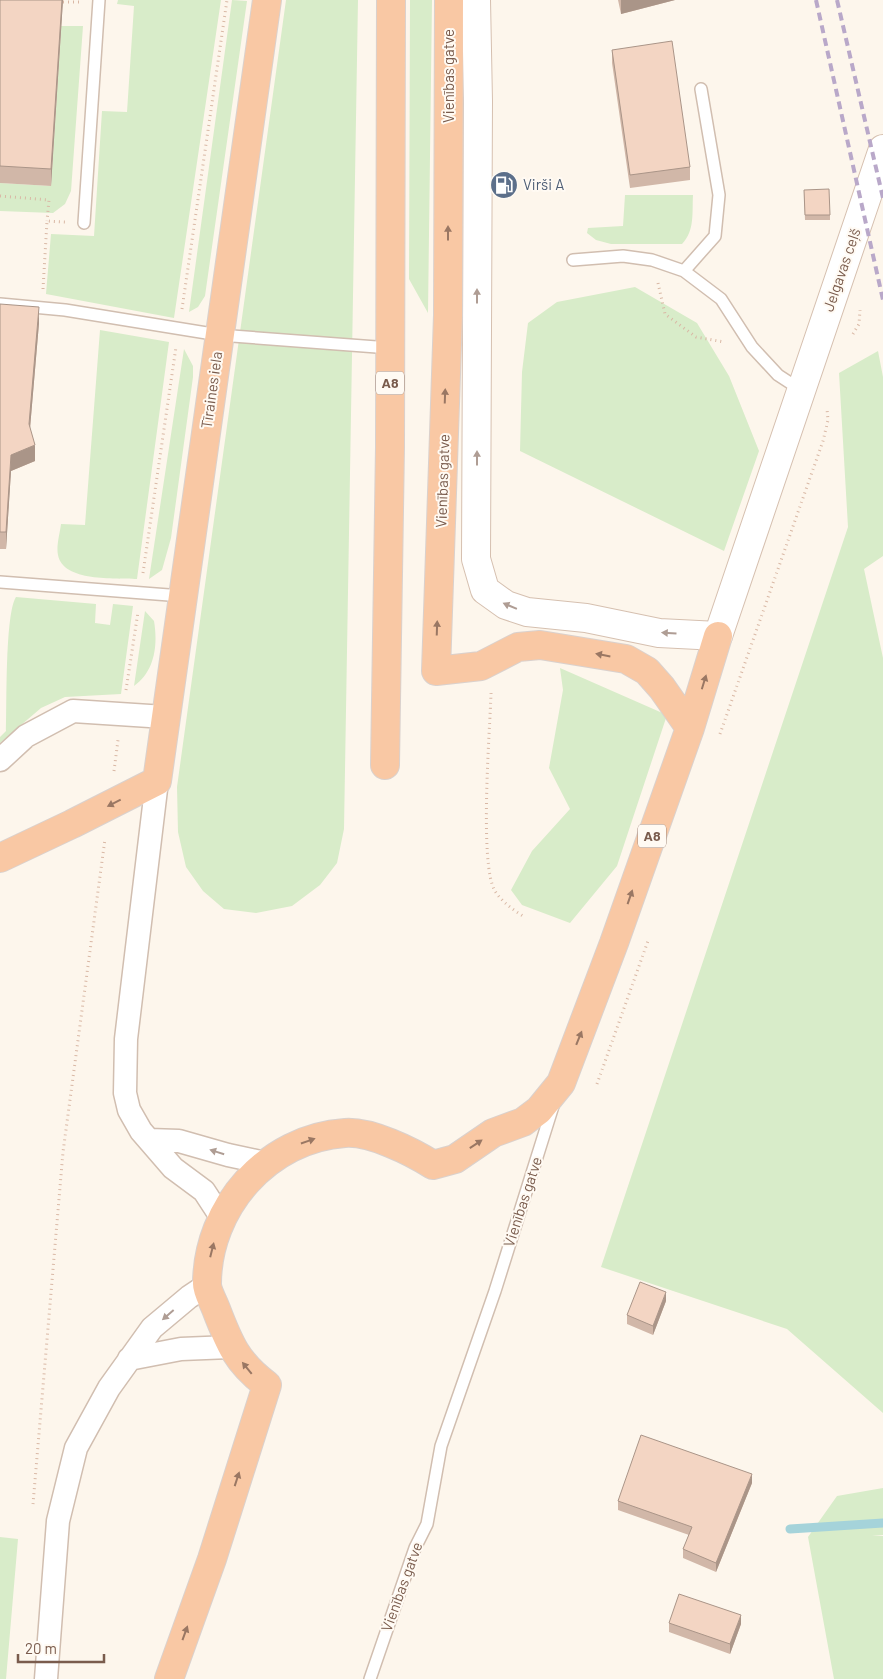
<svg xmlns="http://www.w3.org/2000/svg" width="883" height="1679" viewBox="0 0 883 1679" font-family="Barlow,sans-serif">
<rect width="100%" height="100%" fill="#fdf6ec"/>
<path fill="#d8ecc9" d="M118,0H221L174,318L46,294L51,234L94,236L102,111L127,112L134,6L117,4Z
M232,0L247,1L205,296L198,307L189,312Z
M286,0H358L344,829L337,863L320,885L292,906L256,913L224,909L203,891L186,867L178,832L177,787Z
M410,0H432L428,313L409,279Z
M61,26H83L71,191L65,204L53,213L0,211V183L51,186Z
M625,195H693C692,212 695,231 682,244H611L596,240L587,233L588,228L623,226Z
M635,287L697,323L729,376L759,451L724,551L520,451L522,372L528,323L557,302Z
M100,330L169,342L137,579C115,578 63,582 58,555C56,546 60,533 61,524L85,525Z
M184,349L193,366V377L171,538L162,570L149,579Z
M878,351L883,377V556L864,569L883,658V1413L787,1329L601,1267L848,527L839,373Z
M16,597L96,604L95,623L110,625L113,604L133,606L121,694L65,697L41,708L0,743V737L6,731C7,705 5,614 16,597Z
M145,611L154,621C158,645 155,671 134,686Z
M560,668L667,715L617,866L570,923L522,905L511,890L532,851L570,809L549,768L563,690Z
M883,1488V1535L872,1536H883V1679H834L808,1537L837,1496Z
M0,1537L18,1539L6,1679H0Z"/>
<g fill="none" stroke-linecap="round" stroke-linejoin="round">
<path stroke="#a5d3da" stroke-width="9" d="M790,1529L883,1523"/>
<g stroke="#d1beb0" stroke-width="14">
<path id="service" d="M84,223L99,0
M573,260L623,256L652,260L684,271L721,299L752,347L778,375L801,390
M684,271L715,236L719,195L701,89
M0,304L65,310L219,335L390,348
M0,582L182,596
M370,1679L415,1548L427,1524L441,1446L495,1291L553,1106"/>
</g>
<g stroke="#d1beb0" stroke-width="25">
<path id="minor" d="M0,760L26,736L73,711L165,717
M157,781L126,1039L125,1093L129,1110L141,1131L173,1168L204,1191L221,1217
M149,1140L179,1141L228,1155L265,1163
M129,1359L181,1349L230,1347
M46,1679L58,1521L76,1448L109,1388L152,1328L189,1297L207,1285"/>
</g>
<g stroke="#d6c0b0" stroke-width="30">
<path id="secondary" d="M476,0L478,101L476,559L485,590L506,605L527,612L586,618L659,633L718,636L883,149"/>
</g>
<g stroke="#dad1cd" stroke-width="30">
<path id="trunk" d="M449,0L448,315L436,671L481,666L518,647L540,645L626,659L647,671L662,688L690,728
M385,765L390,447L391,0
M0,858L72,824L157,781L267,0
M169,1679L212,1559L267,1385C237,1363 229,1343 216,1309C213,1301 207,1291 207,1284C207,1207 268,1138 345,1133C370,1131 411,1151 433,1165L455,1159L493,1133L523,1122L539,1110L561,1083L614,943L690,728L718,636"/>
</g>
<path stroke="#d9b8a5" stroke-width="3" stroke-dasharray="1 4" stroke-linecap="butt" d="M63,2H79
M0,196L49,200L47,221
M658,283L665,314L696,337L724,342
M43,289L47,221L65,222
M182,309L227,0
M853,334L859,324L860,310
M143,573L176,347
M126,690L138,612
M491,693C490,730 479,865 495,891C502,902 512,909 523,916
M720,734L823,441L828,420L827,409
M114,771L118,740
M597,1084L649,938
M33,1504L63,1152L105,839"/>
<use href="#service" stroke="#fff" stroke-width="11"/>
<use href="#minor" stroke="#fff" stroke-width="22"/>
<use href="#secondary" stroke="#fff" stroke-width="28"/>
<use href="#trunk" stroke="#f9c8a4" stroke-width="28"/>
<path stroke="#b9a8c9" stroke-width="4" stroke-dasharray="8 5" stroke-linecap="butt" d="M816,0L883,300
M837,0L883,198"/>
</g>
<path fill="#d1b7a8" d="M0,0H63L51,186L0,183Z
M618,0H675L621,14Z
M612,50L690,167V180L630,188L612,63Z
M804,190L830,215V220H805Z
M0,304L39,323L30,428L35,461L11,471L6,549H0Z
M666,1301L653,1335L627,1324V1315Z
M752,1483L716,1572L683,1558V1549L689,1535L618,1510V1501Z
M669,1623L741,1624L730,1654L669,1632Z"/>
<path fill="#aa9588" d="M62,0H63L51,186V169Z
M621,0H675L621,14Z
M39,307V323L29,440V424Z
M35,445V461L11,471L6,549V532L11,455Z
M666,1292V1301L653,1335V1326Z
M752,1474V1483L716,1572V1563Z
M741,1615V1624L730,1654V1644Z"/>
<path fill="#f3d5c3" stroke="#aa9588" d="M0,0H62L51,169L0,166Z
M672,41L690,167L630,175L612,50Z
M829,189L830,215H805L804,190Z
M0,304L39,307L29,424L35,445L11,455L6,532H0Z
M640,1282L666,1292L653,1326L627,1315Z
M641,1435L752,1474L716,1563L683,1549L692,1527L618,1501Z
M679,1594L741,1615L730,1644L669,1623Z"/>
<defs><path id="oneway-solid" d="M-6-.8H1V-3.2L6.5 0L1 3.2V.8H-6Z" transform="scale(1.25)"/></defs>
<g fill="#9a7763">
<use href="#oneway-solid" transform="translate(448 233) rotate(-90)"/>
<use href="#oneway-solid" transform="translate(445 396) rotate(-88)"/>
<use href="#oneway-solid" transform="translate(437 628) rotate(-88)"/>
<use href="#oneway-solid" transform="translate(603 655) rotate(-169)"/>
<use href="#oneway-solid" transform="translate(704 682) rotate(-73)"/>
<use href="#oneway-solid" transform="translate(114 803) rotate(153)"/>
<use href="#oneway-solid" transform="translate(630 897) rotate(-71)"/>
<use href="#oneway-solid" transform="translate(579 1038) rotate(-68)"/>
<use href="#oneway-solid" transform="translate(308 1141) rotate(-19)"/>
<use href="#oneway-solid" transform="translate(476 1144) rotate(-34)"/>
<use href="#oneway-solid" transform="translate(212 1250) rotate(-76)"/>
<use href="#oneway-solid" transform="translate(247 1368) rotate(-129)"/>
<use href="#oneway-solid" transform="translate(237 1479) rotate(-72)"/>
<use href="#oneway-solid" transform="translate(185 1633) rotate(-70)"/>
</g>
<g fill="#af9d94">
<use href="#oneway-solid" transform="translate(477 296) rotate(-90)"/>
<use href="#oneway-solid" transform="translate(477 458) rotate(-90)"/>
<use href="#oneway-solid" transform="translate(510 606) rotate(-157)"/>
<use href="#oneway-solid" transform="translate(669 633) rotate(-177)"/>
<use href="#oneway-solid" transform="translate(217 1152) rotate(-163)"/>
<use href="#oneway-solid" transform="translate(168 1315) rotate(139)"/>
</g>
<defs>
<g id="fuel-disc" transform="scale(1.4375)"><circle r="9.5" fill="#5c6f8a" stroke="#fffaf3"/><path d="M-5.5-6h7V0h2V4h1.3V-2.5L3-4.5l.8-.8L6-3V5H2.5V1h-1V6h-7ZM-4.2-4.7v3.2H.2V-4.7Z" fill="#fff"/></g>
</defs>
<g fill-rule="evenodd">
<use href="#fuel-disc" x="504" y="185"/>
</g>
<g text-anchor="middle" stroke-width="4" stroke-linejoin="round" paint-order="stroke">
<g fill="#fffaf3" stroke="#a28b7f" stroke-width="1">
<rect x="376" y="371.5" width="28" height="23" rx="4"/>
<rect x="638" y="824.5" width="28" height="23" rx="4"/>
</g>
<g font-size="14" font-weight="bold" fill="#7a5c4d">
<text x="390" y="388">A8</text>
<text x="652" y="841">A8</text>
</g>
<g font-size="15" fill="#7a5c4d" stroke="#fffaf3">
<text transform="translate(449 76) rotate(-90)" y="5">Vienības gatve</text>
<text transform="translate(842 270) rotate(-71)" y="5">Jelgavas ceļš</text>
<text transform="translate(212 390) rotate(-82)" y="5">Tīraines iela</text>
<text transform="translate(443 481) rotate(-88)" y="5">Vienības gatve</text>
<text transform="translate(523 1202) rotate(-72)" y="5">Vienības gatve</text>
<text transform="translate(402 1587) rotate(-70)" y="5">Vienības gatve</text>
</g>
<g font-size="15" fill="#4e5e75" stroke="#fffaf3" text-anchor="start">
<text x="523" y="190">Virši A</text>
</g>
</g>
<path d="M18 1654v8h86v-8" fill="none" stroke="#7a5c4d" stroke-width="2.5"/>
<text x="25" y="1654" font-size="15" fill="#7a5c4d" stroke="#fffaf3" stroke-width="4" paint-order="stroke">20 m</text>
</svg>
